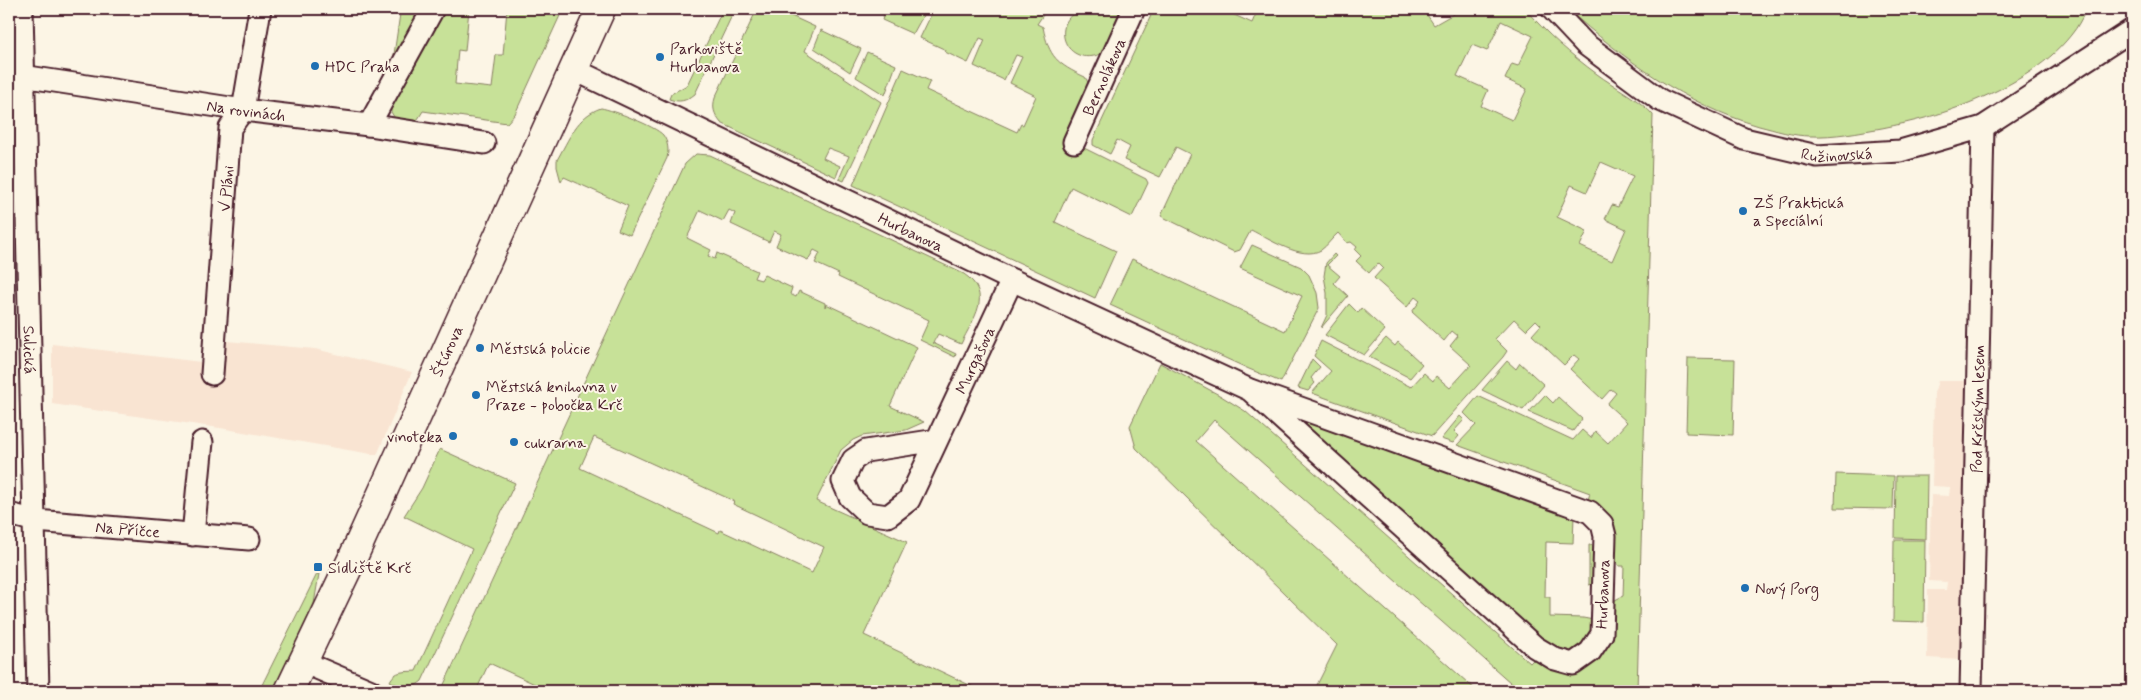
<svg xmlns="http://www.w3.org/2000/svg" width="2141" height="700" viewBox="0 0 2141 700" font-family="Mynerve,sans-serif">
<rect width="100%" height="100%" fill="#fcf5e5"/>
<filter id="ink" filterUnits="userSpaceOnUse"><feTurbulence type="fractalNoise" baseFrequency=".02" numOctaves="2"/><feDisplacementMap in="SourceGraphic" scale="10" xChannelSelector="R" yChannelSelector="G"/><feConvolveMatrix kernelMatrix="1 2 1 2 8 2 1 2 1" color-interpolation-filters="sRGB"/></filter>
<g filter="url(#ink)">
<path fill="#f9e4d2" d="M227,341L315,349L412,372L377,455L220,428L52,404V344L201,362Z
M1938,381H1971L1963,660L1927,658L1928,590H1946L1947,582L1929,581L1931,495L1949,496L1950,487L1932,486L1934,393Z"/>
<path fill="#c7e198" stroke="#888062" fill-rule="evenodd" d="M394,9H421L393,61L400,14L393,12Z
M442,9H469L465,51L458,50L455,84L492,88L496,55H503L507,9H563L515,114L507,123L423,111L418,119L411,123L396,120L391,112V106Z
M723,9H735L695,94C686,101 680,103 669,99L671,94L687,85Z
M757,9H792L789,15L815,27L805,51L881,102L844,181L839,179L849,156L828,148L823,158L840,166L836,177L721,123C714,114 712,108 715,98Z
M886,9H1047L1037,24L1043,27C1049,57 1057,64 1085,77L1089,84L1066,139L1146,179L1148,183L1132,217L1071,187L1055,222L1116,251L1095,298L853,185L903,69L930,81L926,90L1017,132L1021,124L1023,125L1036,96L1010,83L1022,57L1016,55L1004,80L974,66L985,40L980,38L968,63L945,52L946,50L920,38L931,15L925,12L913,34L882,20Z
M1123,9L1103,53C1069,69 1048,28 1078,10Z
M1154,9H1221L1252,23L1258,9H1423L1434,25L1455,13L1457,9H1525C1546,33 1571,55 1597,74C1613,86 1642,101 1653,115L1637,691H1520L1214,420L1196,441L1477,691H1314L1337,645L1136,448L1130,426L1160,363L1221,396L1245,411L1530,663L1535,658L1540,662L1609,642L1614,626L1615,600L1623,596L1624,566H1619L1615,560L1614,533L1588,500L1590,493L1457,445L1476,425L1464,413L1478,396L1573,440L1582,430L1591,438L1595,431L1608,443L1627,422L1607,404L1616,393L1611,389L1602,399L1570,369L1579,359L1574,355L1564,365L1532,335L1541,325L1536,320L1526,330L1514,319L1495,339L1507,351L1503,357L1432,436L1312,393L1331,371L1314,356L1321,341L1411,387L1424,373L1433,381L1436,376L1450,388L1471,365L1450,346L1458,336L1452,331L1444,341L1412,312L1420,301L1415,297L1407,307L1374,278L1383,268L1378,263L1369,273L1356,261L1361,256L1355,250L1357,247L1351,242L1347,243L1338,233C1332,238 1327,246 1321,250C1302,261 1269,239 1251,230L1240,250L1234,252L1161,216L1190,154L1176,147L1160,177L1124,160L1130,147L1117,140L1110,154L1093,145V140ZM1501,21L1533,36L1518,66L1512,64L1505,79L1527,89L1512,120L1481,106L1488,90L1457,76L1472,45L1487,51ZM1601,162L1633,176L1618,207L1612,205L1605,219L1626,229L1612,261L1580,246L1587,231L1557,217L1571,185L1587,192Z
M1567,9H2087C2082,17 2078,27 2071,35C2046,67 2006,88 1969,103C1940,115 1912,122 1882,128C1858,132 1835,137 1810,136C1793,136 1775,130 1759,126C1684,104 1624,59 1567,9Z
M821,30L861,49L850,72L814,48Z
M867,52L896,65L885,95L856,77Z
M601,108C613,110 655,126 663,135C668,142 669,150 667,158L630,235L618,230L628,206L564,177L561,182L557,167V160C569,139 577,116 601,108Z
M696,154L710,155L964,274C994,295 973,318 961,344L938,334L933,343L956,354L955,357L920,340L929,320L838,277L839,274L815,263L820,253L814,250L808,260L776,246L781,234L774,231L769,242L731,224L735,213L729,210L723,221L700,210L687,238L711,250L708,256L715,259L717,253L757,271L754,278L761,280L764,275L792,288L790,294L796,297L799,291L825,303V307L826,304L917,347L890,406L924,422L906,430L862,436L853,440L841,450L816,501L907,542L864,635L982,691H550L489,663L476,691H441L685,164ZM594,437L734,501L733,504L824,547L812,573L720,530L719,533L580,468Z
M1252,245L1301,267L1309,275L1317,293L1319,308L1281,382L1249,369L1110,305L1132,259L1285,331L1302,296L1240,268Z
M1334,254L1336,256L1327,265L1340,276L1334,283L1348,296L1321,328L1327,315V293L1324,276L1326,263Z
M1349,304L1358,313L1361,308L1385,330L1364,355L1325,335Z
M1386,338L1395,346L1398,342L1422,364L1410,378L1369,357Z
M1688,358L1735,359L1733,435L1686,433Z
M1312,359L1320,367L1311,378L1315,383L1308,391L1298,388Z
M1507,361L1516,369L1520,363L1544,385L1523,410L1482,390Z
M1545,395L1553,403L1558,397L1582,419L1573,431L1529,412Z
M1296,414L1574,516L1573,543L1546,542L1545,597H1550V617L1583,618L1599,621L1596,633L1576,652L1567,653L1551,650L1296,420Z
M1460,416L1464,420L1454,431L1459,436L1453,443L1441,439Z
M440,449L515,483L422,681C410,691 403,688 390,681C395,670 405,672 416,671L472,549L404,516L422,488Z
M1836,474L1894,476L1893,509L1835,508Z
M1896,476H1927L1926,539L1895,538Z
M1894,540H1925L1924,622L1893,621Z
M1589,545L1599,546L1600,582L1589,585Z
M317,574H319L314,604L273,691H259Z"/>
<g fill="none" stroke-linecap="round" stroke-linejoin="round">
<g stroke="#4a1f2b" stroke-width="25">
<g id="minor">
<path id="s1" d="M22,9L38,691"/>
<path id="s2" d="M1552,9L1585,44L1660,100L1744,139L1817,156L1900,151L1983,127L2132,30"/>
<path id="s3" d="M573,69L1012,280L1250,390L1590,512L1602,524L1605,536L1602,634L1590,652L1573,664L1555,659L1535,647L1250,390"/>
<path id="s4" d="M9,74L243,110L369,125L484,143"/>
<path d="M369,125L433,9"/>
<path id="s5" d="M1074,142L1134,9"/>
<path id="s6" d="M212,374L230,128L243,110L260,9"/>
<path id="s7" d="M937,440L866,451L853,460L843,481L850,497L867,513L888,516L909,500L1012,280"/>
<path id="s8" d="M9,514L36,521L249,539"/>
<path d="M193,535L202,442"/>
<path d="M303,662L371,691"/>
<path id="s9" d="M1971,691L1983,127"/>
</g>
</g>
<g stroke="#4a1f2b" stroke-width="31">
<g id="tertiary">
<path id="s10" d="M289,691L355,553L601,9"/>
</g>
</g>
<use href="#minor" stroke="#fcf5e5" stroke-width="21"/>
<use href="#tertiary" stroke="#fcf5e5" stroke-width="28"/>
</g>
</g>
<g fill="#1f6fb2" stroke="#fcf5e5" stroke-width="2">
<circle cx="660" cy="57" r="5"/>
<circle cx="315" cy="66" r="5"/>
<circle cx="1743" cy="211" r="5"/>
<circle cx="480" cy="348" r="5"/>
<circle cx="476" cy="395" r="5"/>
<circle cx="453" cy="436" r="5"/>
<circle cx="514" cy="442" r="5"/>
<rect x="313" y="562" width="10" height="10" rx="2.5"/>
<circle cx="1745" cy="588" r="5"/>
</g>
<g text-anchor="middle" stroke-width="4" stroke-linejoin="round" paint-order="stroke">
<g font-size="16" fill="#4a1f2b" stroke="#fcf5e5" text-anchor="start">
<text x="670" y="54">Parkoviště<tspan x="670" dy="18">Hurbanova</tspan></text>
<text x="325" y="72">HDC Praha</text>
<text x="1753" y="208">ZŠ Praktická<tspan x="1753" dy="18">a Speciální</tspan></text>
<text x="490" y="354">Městská policie</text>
<text x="486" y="392">Městská knihovna v<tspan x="486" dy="18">Praze - pobočka Krč</tspan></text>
<text x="443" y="442" text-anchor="end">vinoteka</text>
<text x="524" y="448">cukrarna</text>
<text x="328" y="573">Sídliště Krč</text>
<text x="1755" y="594">Nový Porg</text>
</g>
<g font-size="16" fill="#4a1f2b" stroke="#fcf5e5">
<text dy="6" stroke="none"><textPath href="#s5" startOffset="72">Bernolákova</textPath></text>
<text dy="6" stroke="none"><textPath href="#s4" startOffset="240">Na rovinách</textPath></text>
<text dy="6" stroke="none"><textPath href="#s2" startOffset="329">Ružinovská</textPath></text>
<text dy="6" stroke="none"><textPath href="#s6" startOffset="186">V Pláni</textPath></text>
<text dy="6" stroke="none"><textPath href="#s3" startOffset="375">Hurbanova</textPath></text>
<text dy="6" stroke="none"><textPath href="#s1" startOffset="341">Sulická</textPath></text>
<text dy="6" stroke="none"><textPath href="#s10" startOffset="375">Štúrova</textPath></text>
<text dy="6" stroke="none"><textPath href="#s7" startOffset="354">Murgašova</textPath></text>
<text dy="6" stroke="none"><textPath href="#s9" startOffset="282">Pod Krčským lesem</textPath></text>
<text dy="6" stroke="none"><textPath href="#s8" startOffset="120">Na Příčce</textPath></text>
<text transform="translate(1602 594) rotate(-88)" y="6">Hurbanova</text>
</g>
</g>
<rect width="2141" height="700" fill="none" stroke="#fcf5e5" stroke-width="30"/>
<rect x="15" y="15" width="2111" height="670" fill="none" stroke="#4a1f2b" stroke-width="2" filter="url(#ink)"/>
</svg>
